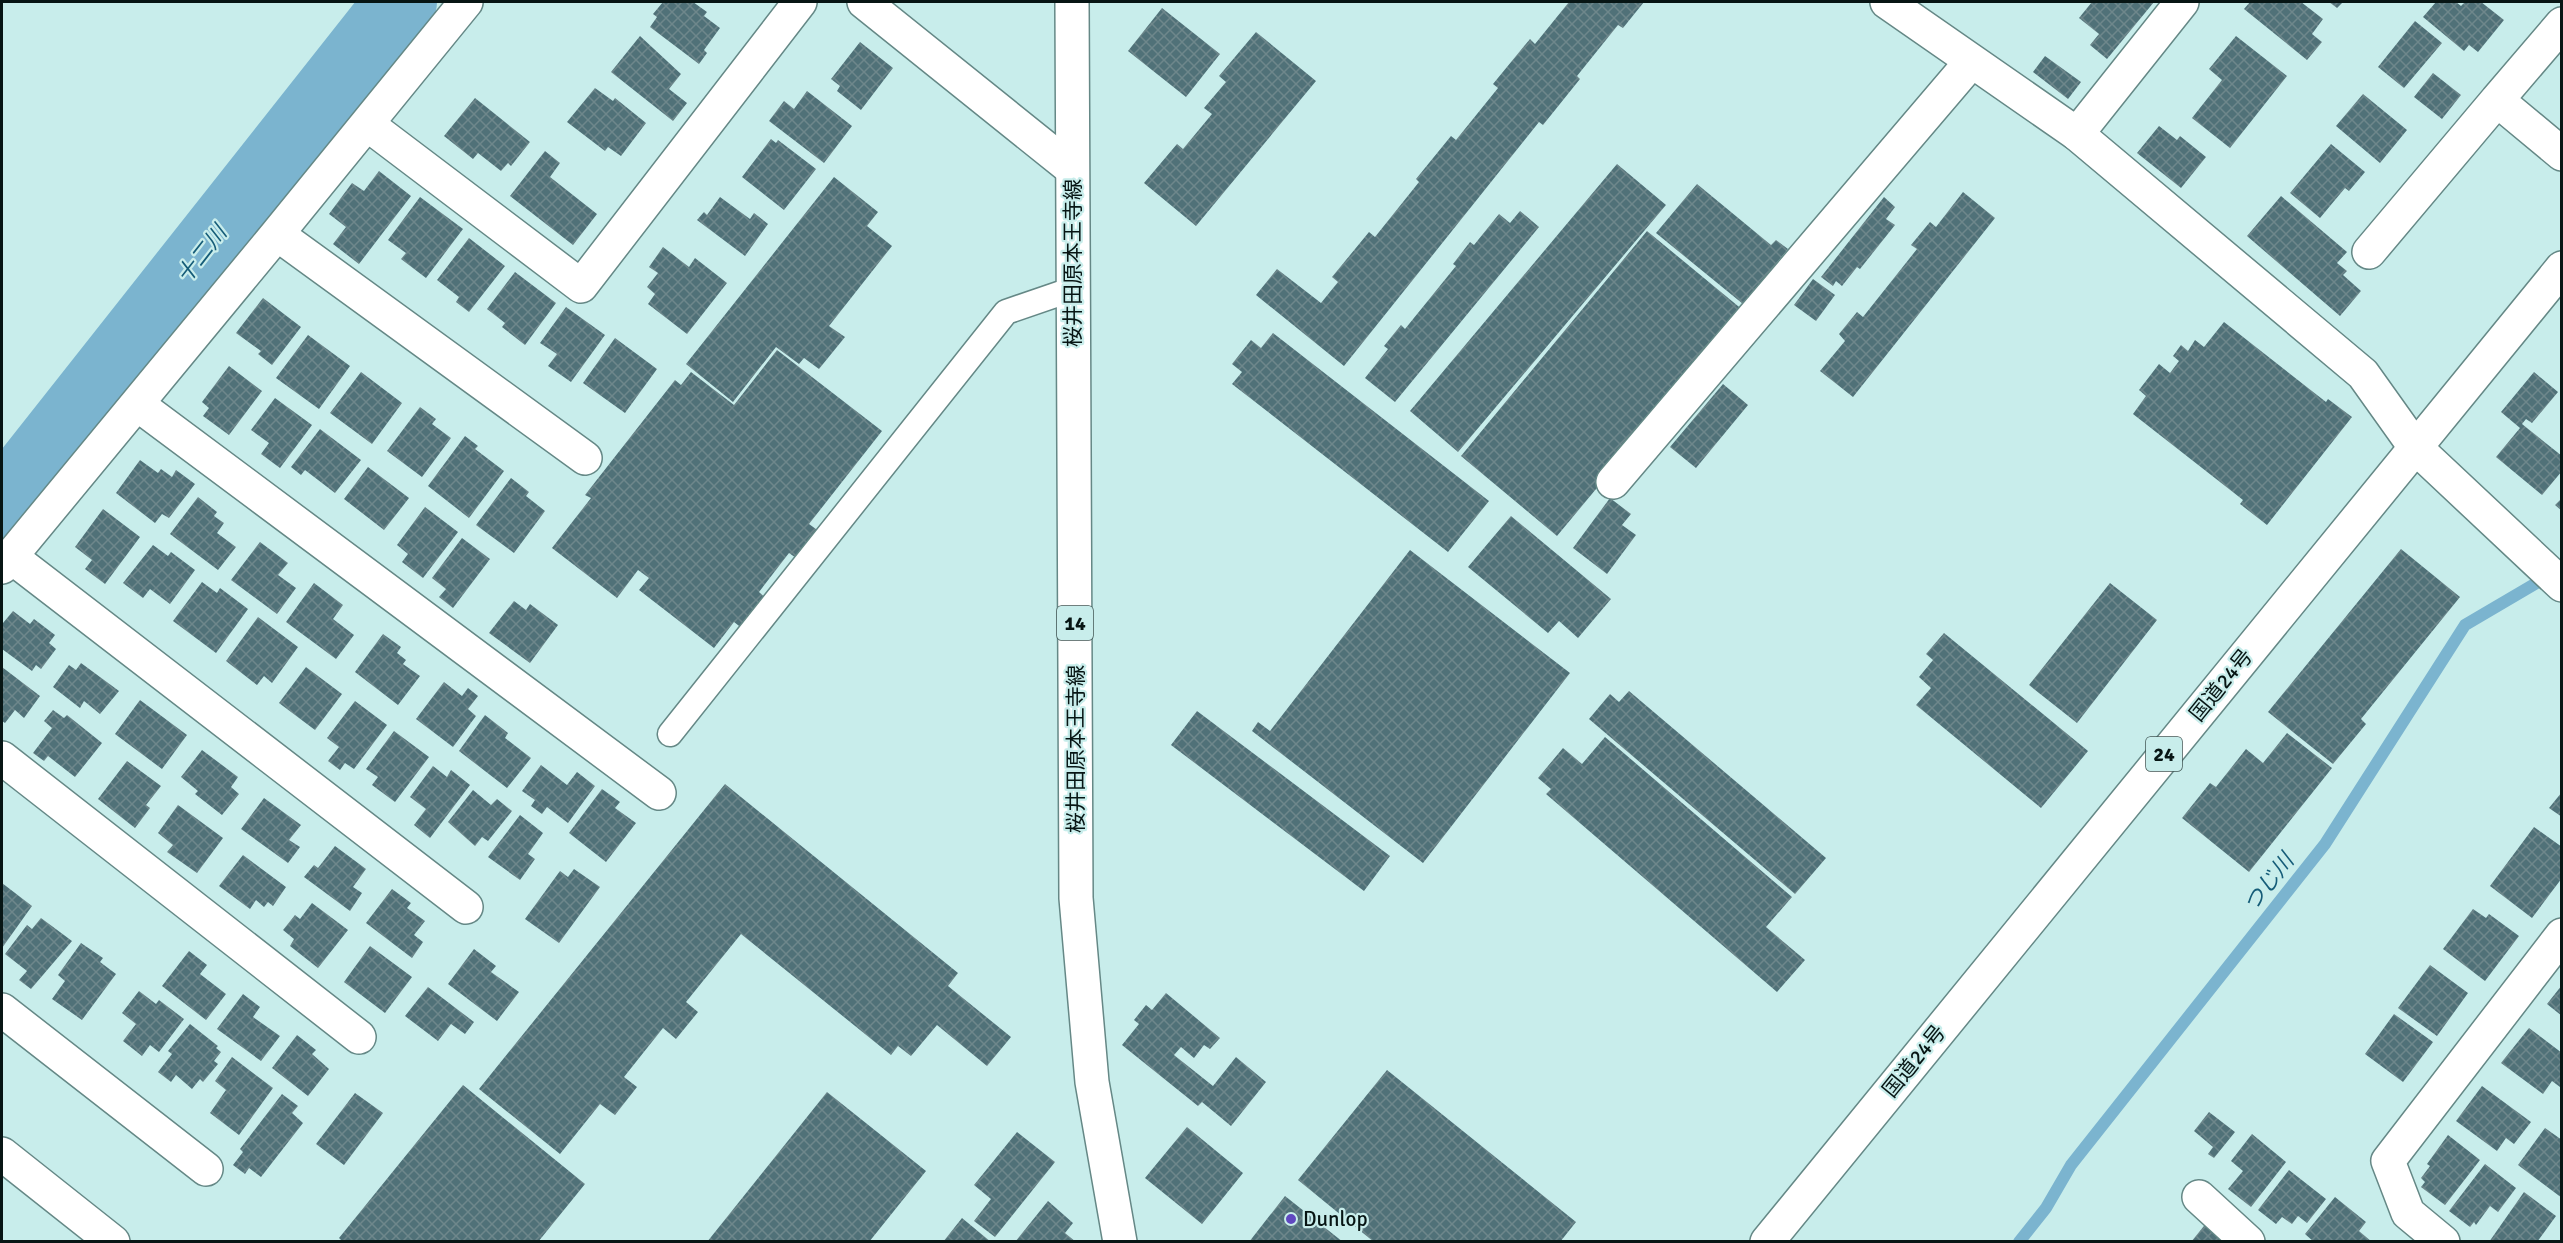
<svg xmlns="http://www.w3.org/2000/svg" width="2563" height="1243" viewBox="0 0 2563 1243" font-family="Signika,'Noto Sans JP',sans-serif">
<defs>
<pattern id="building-cross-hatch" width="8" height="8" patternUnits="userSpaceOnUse" patternTransform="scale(1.5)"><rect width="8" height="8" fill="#507178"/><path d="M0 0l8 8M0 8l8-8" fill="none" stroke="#6e878b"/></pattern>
</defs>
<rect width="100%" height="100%" fill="#c8edeb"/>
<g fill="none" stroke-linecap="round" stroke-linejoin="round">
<path stroke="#7bb4cf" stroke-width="12" d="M2019,1242L2046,1208L2071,1165L2325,844L2465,625L2550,575"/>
<path stroke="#7bb4cf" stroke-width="72" d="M2,507L401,2"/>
</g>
<path fill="url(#building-cross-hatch)" d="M663,2H693L707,12L704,16L720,28L704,50L707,53L699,64L650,27L657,17L653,14Z
M1569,2H1644L1623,28L1618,25L1577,76L1580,79L1543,125L1539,122L1344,366L1256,295L1277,269L1321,303L1338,282L1332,277L1369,232L1375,237L1419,182L1416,179L1451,136L1456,140L1498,88L1493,84L1530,39L1535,44Z
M2092,2H2154L2107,59L2090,45L2099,34L2079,18Z
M2250,2H2301L2323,19L2312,34L2322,42L2307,60L2244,9Z
M2329,2H2343L2337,8Z
M2436,2H2456L2461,6L2465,2H2481L2504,20L2478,52L2469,45L2464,51L2423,17Z
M1162,8L1220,54L1186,97L1128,51Z
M2415,21L2442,43L2404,88L2378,67Z
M1256,32L1316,81L1196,226L1144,183L1177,144L1183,149L1212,114L1204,108L1226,82L1219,76Z
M640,36L681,74L669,89L687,103L673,121L611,72Z
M2236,36L2287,76L2230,148L2192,118L2222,80L2209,69Z
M860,42L893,68L861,110L837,91L840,86L831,79Z
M2045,56L2081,82L2068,99L2033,72Z
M2433,73L2461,95L2442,119L2414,97Z
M595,88L613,101L615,98L646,123L621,156L608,147L605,151L567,122Z
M807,91L852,126L824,163L769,121L784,101L794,109Z
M2363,94L2407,130L2380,163L2336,126Z
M475,98L530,142L511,166L508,163L501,171L478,153L473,159L444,136Z
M2159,126L2177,140L2180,136L2206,157L2181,188L2137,153Z
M771,139L776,143L778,140L816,169L784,210L742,177Z
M2331,144L2365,172L2349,191L2345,188L2320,218L2290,193Z
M545,151L560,163L550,177L597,214L573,245L510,196Z
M1617,164L1666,205L1458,452L1410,411Z
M379,171L411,196L359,264L333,244L346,227L329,214L352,183L364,191Z
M834,177L878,212L867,226L892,246L829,326L845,337L819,369L804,358L799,364L776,347L733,402L686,364Z
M1697,184L1771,245L1776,240L1788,249L1743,304L1656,233Z
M1963,192L1995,218L1853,397L1820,371L1845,341L1839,334L1857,312L1863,317L1917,249L1911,245L1930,222L1936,227Z
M2281,196L2347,252L2337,263L2347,271L2343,275L2361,291L2340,316L2247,236Z
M420,197L463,229L426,278L401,259L406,253L388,240Z
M720,197L750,219L754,213L768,224L745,256L697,220L704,212L707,215Z
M1884,197L1895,207L1886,219L1895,225L1860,269L1857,267L1842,286L1836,281L1833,286L1821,277Z
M1520,211L1539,227L1395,402L1365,378L1388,349L1384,346L1401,325L1405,329L1456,266L1453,264L1470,242L1474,245L1499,214L1510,223Z
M1647,231L1744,311L1557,536L1461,456Z
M469,238L505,266L469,312L456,302L459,297L437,280Z
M663,247L689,267L695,258L727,283L687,334L648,304L655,294L647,287L658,273L649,267Z
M515,272L556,303L525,345L502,327L505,323L487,309Z
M1813,279L1835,295L1816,321L1794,305Z
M263,298L301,327L272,365L258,354L261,351L236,333Z
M566,307L605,335L571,382L548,366L557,354L540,343Z
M2224,322L2326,402L2328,399L2352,417L2267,525L2240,504L2243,500L2133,414L2146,396L2139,390L2159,364L2170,373L2179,361L2173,356L2181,345L2188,351L2195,340L2204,347Z
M1273,333L1489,501L1448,552L1232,384L1242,372L1232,364L1251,340L1261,348Z
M308,335L350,366L319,409L276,378Z
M615,338L657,369L625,413L583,383Z
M777,350L882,431L809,524L820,532L799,560L789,553L759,592L767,599L743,629L734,622L714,648L639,590L649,578L638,570L617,598L552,548L591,498L585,495L675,380L681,385L691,372L734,405Z
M229,366L262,391L229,435L203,416L209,408L202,402Z
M361,372L402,403L372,444L330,413Z
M2534,372L2558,392L2532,423L2526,419L2522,424L2562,456V471L2542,495L2496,457L2520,428L2501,412Z
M1723,384L1748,405L1696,468L1670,447Z
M275,398L312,425L280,468L261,454L269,443L251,430Z
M420,407L436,419L432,424L451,438L422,477L387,451Z
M320,429L361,460L335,493L305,470L301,475L291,467Z
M465,436L478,446L475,449L504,471L469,518L428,486Z
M140,460L158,473L161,469L172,477L176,470L195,484L169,518L162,514L155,523L116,493Z
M368,467L409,498L384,530L344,499Z
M511,478L529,492L526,496L545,511L514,553L476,525Z
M198,497L217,512L214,516L224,523L217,533L236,547L218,570L170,534Z
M1610,498L1631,514L1622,525L1636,535L1607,574L1573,548Z
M2562,498V511L2555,505Z
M425,507L458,532L423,578L402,562L408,554L397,545Z
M103,509L140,537L105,584L85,569L92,560L75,547Z
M1511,516L1611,599L1578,638L1559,621L1548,633L1468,567Z
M462,538L490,559L453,608L439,597L446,589L432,578Z
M260,542L288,563L278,575L296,588L277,614L231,580Z
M153,545L168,556L171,552L195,570L170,604L150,589L143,598L123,583Z
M2401,549L2460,597L2361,719L2366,724L2333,764L2268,712Z
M1410,550L1570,673L1423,863L1252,731L1258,722L1270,731Z
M202,582L217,593L220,588L248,609L216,653L173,621Z
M314,583L343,605L333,619L354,635L336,659L286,622Z
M2110,583L2157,620L2077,723L2029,685Z
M514,601L526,610L530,604L558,625L530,663L489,633Z
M13,611L30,624L34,619L55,635L49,643L56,649L41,669L36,665L32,671L2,649V622L3,623Z
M258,617L298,647L272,683L264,676L257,685L226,661Z
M1944,633L2088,751L2041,808L1916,705L1931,688L1919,677L1933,660L1926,654Z
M383,634L401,647L397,653L406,660L403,664L420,676L398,705L355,672Z
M81,663L119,691L100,714L84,701L80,708L53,687L69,665L76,670Z
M2,667L40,696L24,718L15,710L5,723L2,721Z
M306,667L342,694L315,730L279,703Z
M444,682L462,696L468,688L478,696L468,709L476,716L453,747L416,719Z
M1629,691L1826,858L1795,894L1589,719L1610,694L1619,702Z
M140,700L187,735L162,769L115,734Z
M355,701L387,725L354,769L345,763L340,770L328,761L339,747L327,738Z
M53,710L64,718L67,715L102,743L75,777L48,756L44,761L33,753L52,728L44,721Z
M1197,711L1390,856L1364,891L1171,745Z
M485,715L508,733L505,738L531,758L507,788L459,751Z
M394,731L429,757L395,802L372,785L378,777L366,769Z
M2287,733L2332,768L2249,872L2182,818L2210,783L2216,787L2246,749L2263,763Z
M1605,737L1792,897L1766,927L1805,960L1777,992L1546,794L1551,789L1538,778L1563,748L1582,764Z
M202,750L238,777L231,787L239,794L222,815L195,794L198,791L181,777Z
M127,761L161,786L146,805L150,808L135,828L98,799Z
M541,765L567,785L577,772L595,786L568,823L547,807L542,814L531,806L535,800L522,791Z
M433,766L447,777L451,770L470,785L430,838L414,825L426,809L410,797Z
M725,784L958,973L948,986L1011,1037L987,1066L937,1025L911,1056L898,1046L891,1055L741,934L686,1002L698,1012L676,1039L663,1028L624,1077L637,1087L615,1115L600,1104L560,1154L479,1089Z
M602,789L620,802L615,808L636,823L606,862L569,833Z
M473,790L491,805L497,799L512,811L488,841L482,837L475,846L448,822Z
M2562,792V817L2549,808Z
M264,798L301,825L289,840L300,847L288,863L241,829Z
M178,805L223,838L197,873L167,852L173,845L158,833Z
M520,815L543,833L528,854L535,859L520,880L488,857Z
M2534,827L2562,847V878L2532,918L2490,886Z
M335,846L366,869L353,887L362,893L350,911L304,877L314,865L318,868Z
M243,855L286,887L273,906L268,902L264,907L256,900L250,909L219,886Z
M574,869L600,887L559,943L525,919L560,871L568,877Z
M2,883L32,906L2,948Z
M392,889L411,903L407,908L425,921L414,935L423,942L412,958L366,923Z
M312,903L348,930L318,968L290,946L294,939L283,930L295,915L300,919Z
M2473,909L2486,918L2489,914L2519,936L2485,981L2443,949Z
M41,918L72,941L31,989L19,980L27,971L5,954L27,925L32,929Z
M81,943L103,958L100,962L116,974L82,1020L52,999L65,981L58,975Z
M370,946L412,977L385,1013L344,982Z
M474,949L496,966L491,972L519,992L497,1021L448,984Z
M189,951L207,965L200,974L226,994L206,1020L162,986Z
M2430,965L2468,993L2437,1036L2398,1008Z
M2562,985V1016L2547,1004Z
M428,987L474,1022L465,1034L451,1024L438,1041L405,1016Z
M139,991L156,1004L159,1000L184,1019L159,1052L150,1045L142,1056L123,1041L136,1024L122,1013Z
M1166,993L1220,1038L1210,1049L1204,1045L1194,1058L1181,1047L1174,1055L1213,1086L1236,1057L1266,1082L1231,1126L1202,1102L1198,1106L1122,1045L1139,1024L1134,1020L1146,1005L1152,1010Z
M243,994L260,1007L253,1017L280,1036L261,1061L217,1029Z
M2394,1014L2433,1042L2403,1082L2365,1054Z
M190,1024L218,1046L216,1048L221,1052L214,1061L218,1064L203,1082L200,1079L192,1089L176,1075L171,1082L158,1072L172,1054L168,1051Z
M2529,1028L2562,1053V1085L2560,1087L2552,1081L2543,1094L2501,1063Z
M297,1035L316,1050L312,1054L329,1069L308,1096L272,1068Z
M232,1057L273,1088L239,1135L210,1113L226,1090L215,1081Z
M1387,1070L1576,1222L1560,1242H1374L1298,1180Z
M463,1085L585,1184L538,1242H343L339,1238Z
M2482,1086L2531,1122L2514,1144L2506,1138L2497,1151L2456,1121Z
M827,1092L926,1171L869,1242H707Z
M355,1093L383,1113L344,1165L316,1144Z
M282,1094L298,1106L292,1113L303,1123L261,1177L249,1168L245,1174L233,1165L243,1152L240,1149Z
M2209,1112L2235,1132L2214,1158L2208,1154L2213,1147L2194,1131Z
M1187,1127L1243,1173L1202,1224L1145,1178Z
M2545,1128L2562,1140V1198L2518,1165Z
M1017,1132L1055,1162L995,1237L974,1221L991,1199L974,1185Z
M2252,1134L2286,1162L2251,1207L2228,1189L2243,1171L2231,1161Z
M2448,1135L2480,1160L2445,1205L2421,1187L2425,1182L2421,1178L2430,1166L2427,1164Z
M2485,1164L2516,1188L2498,1212L2490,1206L2476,1225L2474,1222L2470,1227L2449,1211Z
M2289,1170L2326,1199L2307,1223L2298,1216L2292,1224L2282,1217L2276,1224L2258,1210Z
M2524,1192L2556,1216L2537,1242H2489Z
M1285,1196L1343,1242H1249Z
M2335,1197L2366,1222L2359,1231L2372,1242H2314L2305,1234Z
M1048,1201L1073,1223L1065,1233L1076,1242H1015Z
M962,1218L991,1242H943Z
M2208,1221L2234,1242H2191Z"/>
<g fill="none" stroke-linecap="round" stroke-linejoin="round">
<g stroke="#658886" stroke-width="27">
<path id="service" d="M670,734L1006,312L1073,289"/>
</g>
<g stroke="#658886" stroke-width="36">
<path id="minor" d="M864,2L1072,169
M2562,24L2497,100L2562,154
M367,124L581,286L800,2
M2077,134L2182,2
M277,234L585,458
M2369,252L2497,100
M137,404L659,793
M2415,447L2562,585
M1613,482L1971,62
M10,556L466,907
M2,567L277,234L466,2
M2,758L359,1037
M2,1010L206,1169
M2,1154L113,1242
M2199,1197L2248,1242
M2443,1242L2408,1213L2388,1161L2562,935"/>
</g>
<g stroke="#658886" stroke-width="36">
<path id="tertiary" d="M1887,2L2077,134L2363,374L2415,447"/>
</g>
<g stroke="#658886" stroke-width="36">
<path id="primary" d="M1072,2L1076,898L1092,1082L1120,1242"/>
</g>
<g stroke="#658886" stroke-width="36">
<path id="trunk" d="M1767,1242L2562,268"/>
</g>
<use href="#service" stroke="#fff" stroke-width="24"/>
<use href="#minor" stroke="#fff" stroke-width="33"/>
<use href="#tertiary" stroke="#fff" stroke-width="33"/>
<use href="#primary" stroke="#fff" stroke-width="33"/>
<use href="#trunk" stroke="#fff" stroke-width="33"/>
</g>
<circle fill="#6048c0" stroke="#c8edeb" stroke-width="2" cx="1291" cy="1219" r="6"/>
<g text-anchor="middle" stroke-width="4.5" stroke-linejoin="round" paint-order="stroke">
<g fill="#c8edeb" stroke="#415654" stroke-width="1.5">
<rect x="1057" y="606" width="36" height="34" rx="4.5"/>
<rect x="2146" y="737" width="36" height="34" rx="4.5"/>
</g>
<g font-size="20" font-weight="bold" fill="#071514">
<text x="1075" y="630">14</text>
<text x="2164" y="761">24</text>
</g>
<g font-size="21" fill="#071514" stroke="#c8edeb">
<text transform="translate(1073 263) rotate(-90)" y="7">桜井田原本王寺線</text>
<text transform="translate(2221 685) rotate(-51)" y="7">国道24号</text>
<text transform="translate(1076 749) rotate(-90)" y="7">桜井田原本王寺線</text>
<text transform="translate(1914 1061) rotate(-51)" y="7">国道24号</text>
</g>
<g font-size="21" fill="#071514" stroke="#c8edeb" text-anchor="start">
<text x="1303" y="1226">Dunlop</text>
</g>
<g font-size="22" font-style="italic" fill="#155c78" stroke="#c8edeb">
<text transform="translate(201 254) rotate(-52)" y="8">十二川</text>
<text transform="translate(2268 882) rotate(-52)" y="8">つじ川</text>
</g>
</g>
<rect width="2563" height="1243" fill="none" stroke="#071514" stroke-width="6"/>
</svg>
